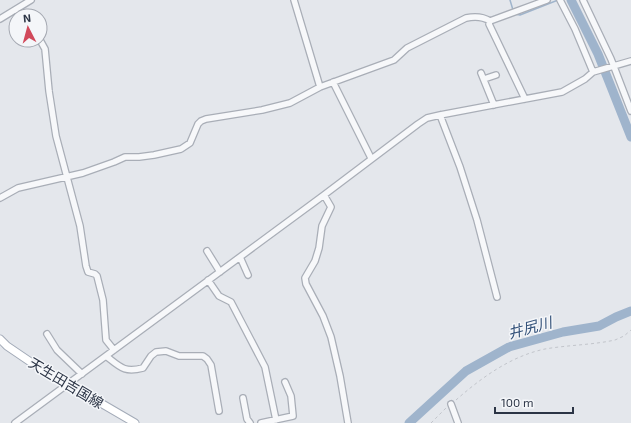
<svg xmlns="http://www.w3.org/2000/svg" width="631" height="423" viewBox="0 0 631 423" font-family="'Exo 2','Noto Sans JP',sans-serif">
<rect width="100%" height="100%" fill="#e4e7ec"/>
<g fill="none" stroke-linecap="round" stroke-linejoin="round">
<path stroke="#9fb4cc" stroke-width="1.5" d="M510,0L513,10
M515,13V14L520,15L558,0"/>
<path stroke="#9fb4cc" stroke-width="9" d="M571,0L598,54L631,137
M409,423L466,371L509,347L563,332L599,326L616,317L631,311"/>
<g stroke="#a9aeb7" stroke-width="8">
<path id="minor" d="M294,0L320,87
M560,0L575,29L593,72
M583,0L611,59L631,111
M16,10L21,16
M0,19L31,0
M490,21L489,24L525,99
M40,40L45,49L49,91L56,136L80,226L86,266L88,272L95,274L97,276L103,300L106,340L114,350
M481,73L494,105
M484,79L496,75
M333,82L371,158
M440,115L460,167L477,220L497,297
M324,195L331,207L322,226L319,248L315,261L305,278L306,284L323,316L331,337L340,376L348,423
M0,198L18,188L83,173L114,162L125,157H139L154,155L181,149L190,143L198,124L201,121L206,119L262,110L290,103L320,87L394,60L407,48L466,18C475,16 482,16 490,21L547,0
M207,251L220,272
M240,257L248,275
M208,280L219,296L231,302L265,367L276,420
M47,334L57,350L82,374
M106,356C120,367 124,373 143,368L151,356L156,352L166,351L179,356H203L207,359L211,365L219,411
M243,398L247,419L250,423
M451,404L458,423
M15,423L324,195L418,124L427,118L440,115L562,92L585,79L593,72L631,61
M261,423L293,416L291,396L285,382"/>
</g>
<g stroke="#a3abb8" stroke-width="9">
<path id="major" d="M0,339L7,346L32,363L135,423"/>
</g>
<path stroke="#c2c5cb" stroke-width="1" stroke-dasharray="3 3" stroke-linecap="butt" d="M456,400C481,378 511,356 545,349C568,345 592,345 615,340L624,336L631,330
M431,423L447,407"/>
<use href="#minor" stroke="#f7f8fa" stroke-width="5.5"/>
<use href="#major" stroke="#fff" stroke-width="7"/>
</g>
<g text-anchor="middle" stroke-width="3" stroke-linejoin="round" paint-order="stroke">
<g font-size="14" fill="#2b3445" stroke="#f4f6f9">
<text transform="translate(66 383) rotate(31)" y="5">天生田吉国線</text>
</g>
<g font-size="15" font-style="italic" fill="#34527a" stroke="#f4f6f9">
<text transform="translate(530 328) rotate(-15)" y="5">井尻川</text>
</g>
</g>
<g transform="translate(28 28) rotate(354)"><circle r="19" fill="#f4f6f9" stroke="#a4a8b1"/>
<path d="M0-3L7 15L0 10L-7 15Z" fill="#d1495b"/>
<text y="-6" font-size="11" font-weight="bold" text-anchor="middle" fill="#2b3445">N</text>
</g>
<path d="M495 407v6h78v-6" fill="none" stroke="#2b3445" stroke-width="2"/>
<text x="501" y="407" font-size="12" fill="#2b3445" stroke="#f4f6f9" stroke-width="3" paint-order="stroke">100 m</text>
</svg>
